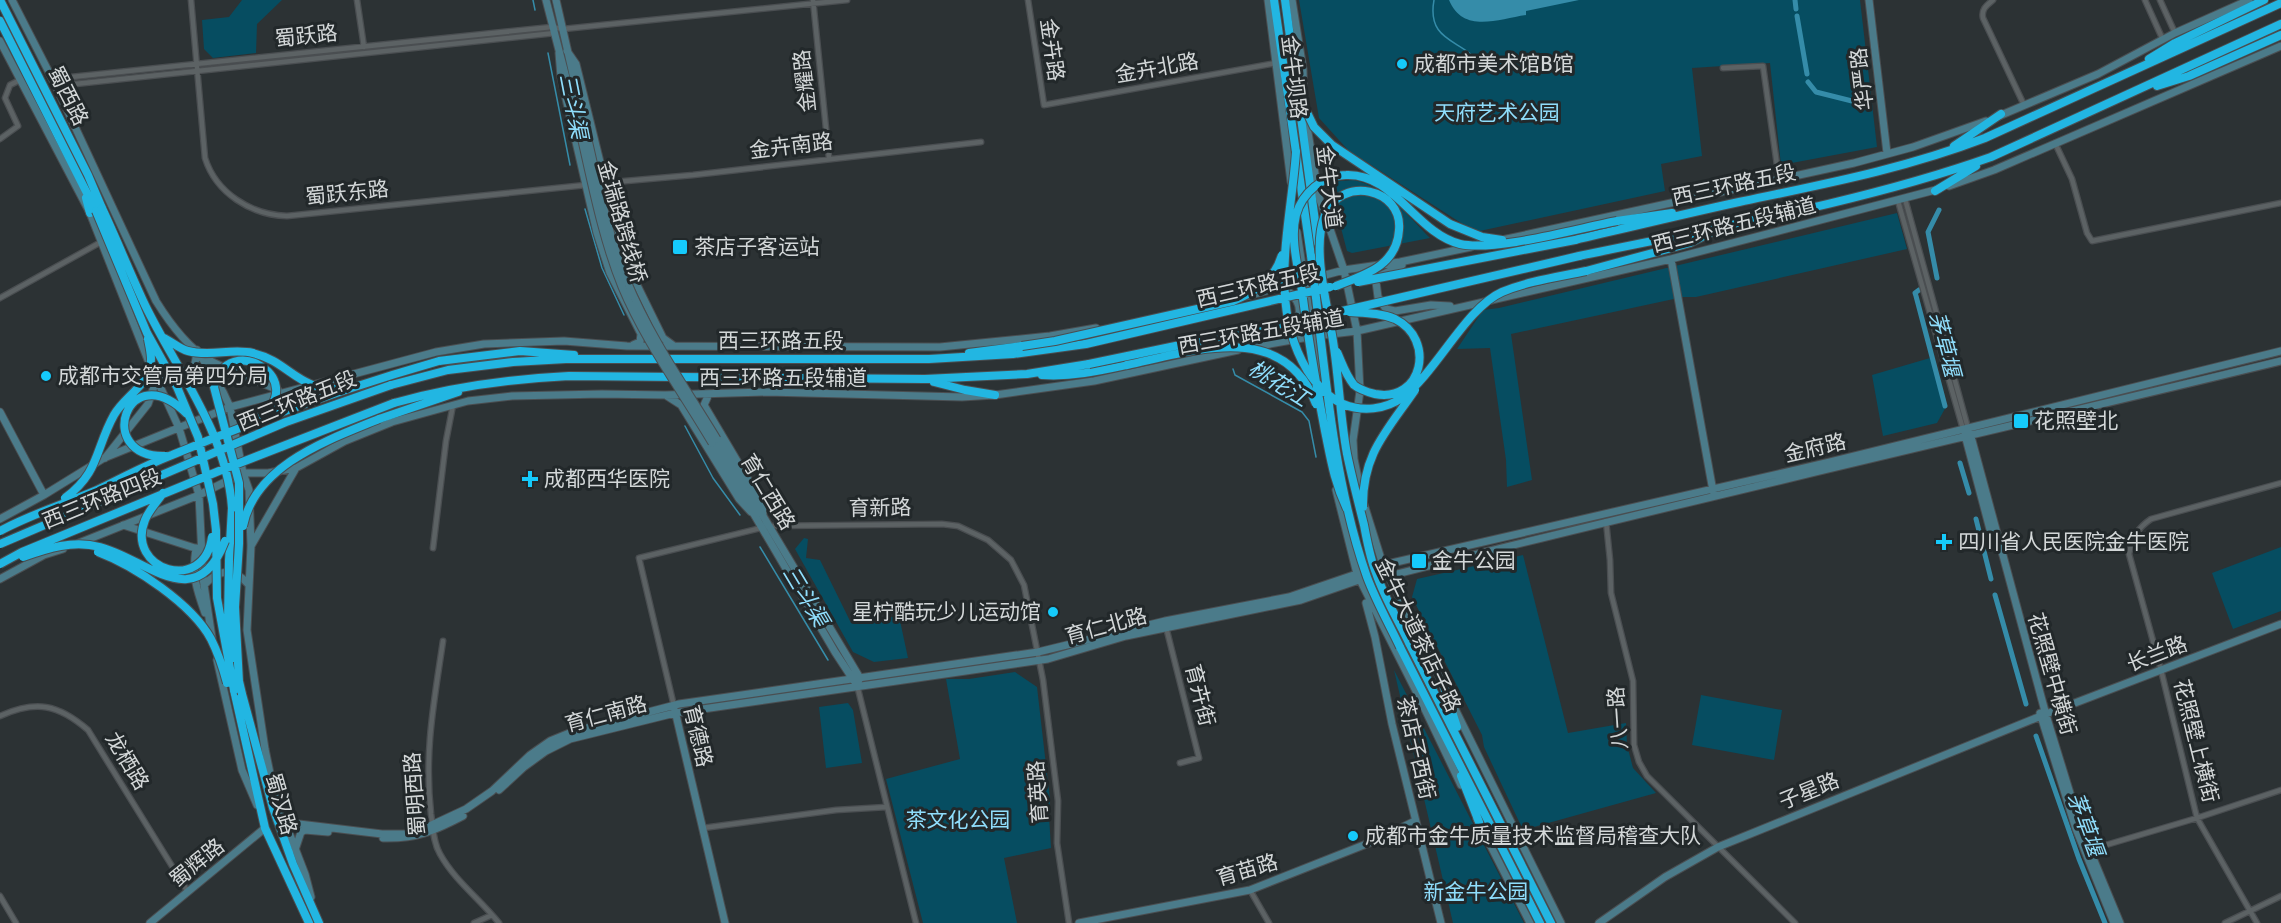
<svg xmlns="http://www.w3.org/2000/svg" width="2281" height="923" viewBox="0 0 2281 923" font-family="Signika,'Noto Sans SC',sans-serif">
<rect width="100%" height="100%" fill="#2c3234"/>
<path fill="#064d61" d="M242,0H282L257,24L256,53L213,58L204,49L202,20L229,17Z
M1299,0H1860L1877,147L1781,165L1770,63L1692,68L1702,156L1661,164L1665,191L1475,232L1348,150L1319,118Z
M1354,180C1387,188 1407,215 1430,238L1352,253L1347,251L1329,182Z
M1897,213L1907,249L1696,297H1683L1511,334L1532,480L1507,487L1506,460L1490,348L1457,349L1483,310L1499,308Z
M1930,358L1947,405L1937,423L1883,436L1872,375Z
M804,538L808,539L806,558L820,560L851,623L899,616L908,658L874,662L853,652L795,549Z
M2281,547V611L2233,629L2212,573Z
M1523,555L1568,733L1626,723L1627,745L1633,768L1656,793L1523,830L1484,747L1482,735L1412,597L1417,579Z
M1394,670L1524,923H1453Z
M1015,672L1037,687L1050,800L1049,816L1051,848L1004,858L1017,923H923L886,779L960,759L946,679H969Z
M1701,695L1782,710L1774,760L1692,745Z
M848,703L853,710L862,763L826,768L819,707Z"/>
<path fill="#358ca9" d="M1449,0H1579L1526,11V15C1498,19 1463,34 1449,0Z"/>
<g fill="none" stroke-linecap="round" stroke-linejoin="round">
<path stroke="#358ca9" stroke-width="1.5" d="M533,0L535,10
M1434,0C1426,44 1465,39 1480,65
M548,53L570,165
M585,209L602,268L624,315
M1233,369L1235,375L1302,412L1309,421L1316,457
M685,426L713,478L740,515
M760,547L828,660"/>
<path stroke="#358ca9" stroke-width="5" d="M1795,0L1796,9
M1797,16L1807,74
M1808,82L1816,92L1868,105
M1937,278L1928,232L1939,210
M1919,290L1915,293L1916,296L1945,406
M1960,463L1969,493
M1976,519L1991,579
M1995,595L2026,704
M2036,736L2079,859L2105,923"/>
<g stroke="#4a4e51" stroke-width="7">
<path id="street" d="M191,0L205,158C216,193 251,215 287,216L586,185
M357,0L364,47
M813,0L829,158
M1028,0L1044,105L1276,63
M1993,0C1987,5 1981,9 1983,18L2024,105
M2145,0L2163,40
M2160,0L2175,33
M1723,68L1763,66L1779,179
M52,79L552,27L563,29L847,0
M56,86L555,33
M0,139L18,126L5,98L10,85L20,80
M2055,143L2072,179L2087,233L2092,241L2281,203
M603,183L693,175L981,142
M1905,199L1968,428
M1898,201L1963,429
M0,298L101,242
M1606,521L1610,560L1611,593L1633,681L1634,745L1639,762L1647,776L1795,923
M433,548L446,441L453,405
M1166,627L1199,758L1180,763
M443,641C434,702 424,752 431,814C433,827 433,842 440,854C455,881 480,899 499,923
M857,685L916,923
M674,706L639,558L769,526L942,524L958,526L988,540L1011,560L1024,585L1043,680L1058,801L1057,843L1069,923
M0,716C36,700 58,704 88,730L188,892
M703,828L836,810L887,807
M2089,850L2197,818L2281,790
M1250,890L1269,923
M0,896L16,923
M474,923L492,915
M2225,923L2281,896
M2257,923L2197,818L2161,670L2129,554C2132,537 2138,528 2151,519L2281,483"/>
</g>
<g stroke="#4a4e51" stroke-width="9">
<path id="secondary" d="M12,0L56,86L156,301C169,322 187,347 209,360C231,372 256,380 278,390
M546,0L580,132
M556,0L586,131
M1268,0L1291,182
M1292,0L1303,69L1304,104
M1869,0L1887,153
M0,41L90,213L148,360L179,428L199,495L203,578L212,638
M567,51L576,64L616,227L635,281L663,338L674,346
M559,53L561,77L597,233L610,273L641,334L640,342L633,345
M1305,115L1319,197L1344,270L1357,331L1360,391L1353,440L1354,459L1362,498L1383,565L1443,684
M1999,116L2098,74L2175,33L2249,0
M1949,186L1994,170L2281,46
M1297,232L1321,390
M1502,240L1854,163L1913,147L1986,121
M1671,259L1713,491
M1402,265L1380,276L1376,282L1378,297L1386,309L1395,311L1431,305L1450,306
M1247,296L1344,270L1400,262L1471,247
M1277,340C1296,332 1309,309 1290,293
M1248,348L1314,336L1357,331L1671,259L1939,189
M197,350L223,392L230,407L243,473L249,490L251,546L247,630L265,749L272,783L278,804L305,874L311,897
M156,374C182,390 195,378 197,350
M709,394L704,405L762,503L763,514
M667,396L681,405L739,499L751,512
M0,412L44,495
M1970,433L2046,715L2081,829L2120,923
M1965,435L1992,537
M717,439L860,678L859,680
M712,443L835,652L854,681
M105,458L148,404L157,378
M1336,490L1357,574L1420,699L1461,785
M0,519L44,495L104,458L230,407L436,352L484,344L564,341L627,346L940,347L1050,336L1096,328
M123,525L201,550
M79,543L199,495L243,473H268L296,468L345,441L392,422L468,401L512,396L602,394L665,395L767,392L962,397L995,395L1094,381L1238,350
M251,546L296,468
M196,548C192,575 196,588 205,613
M0,579L44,555L63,549
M204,585C219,569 233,567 248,584
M1366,603L1375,637L1392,724L1441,923
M217,660L242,770L257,805
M1453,705L1561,923
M675,711L725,923
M2040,713L2076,829L2114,923
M499,790L524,767L546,751L570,739L675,713L1048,659L1126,636L1301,600L1359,580L1389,576C1686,501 1984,433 2281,361
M281,814L290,821L299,824L382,834H405L421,830L466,809L492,791L530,755L550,741L572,732L679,704L1038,652L1165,621L1289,597L1383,565L1830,462L2281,351
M1477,819L1530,923
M383,838C417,839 434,831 463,816
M295,850L301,832L305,830L328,832
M150,923L265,828
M1079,923L1250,890L1374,841L1415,821
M1599,923L1665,877L1718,847L2041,716L2281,624"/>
</g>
<g stroke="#4a4e51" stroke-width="10">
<path id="highway" d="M0,0L88,175L102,208
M1274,0L1311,256
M1285,0L1318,243
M0,21L96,211
M2149,59L2175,43L2264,0
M2157,86L2189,76L2281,35
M1954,146L2001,114
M1935,191L1976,166
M86,198L90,213
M1617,221L1672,213
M1575,240C1630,227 1684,214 1739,202C1824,184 1904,169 1985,138L2281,3
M1579,256C1717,227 1858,204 1991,157L2281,24
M1586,271L1690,243L1714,231
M969,353L1022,346
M439,361L520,351L574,355
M1042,375C1072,377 1099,371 1127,365
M934,382L965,390L995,395
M391,385L448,370L513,362L566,359H929L1013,354L1086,344
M394,403C451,387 509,379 569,376L925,379L1027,374L1089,364
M379,419L458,392
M229,561L232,508
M1409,643L1551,923
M1400,647L1540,923
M1442,681L1457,727
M234,690L265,828L309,923
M242,694L273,808L293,864L319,923
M1461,776L1479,822"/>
</g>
<use href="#street" stroke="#5c6264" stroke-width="4.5"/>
<use href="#secondary" stroke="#4b7b8a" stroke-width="7"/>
<use href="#highway" stroke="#22b6e2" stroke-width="8"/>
<g stroke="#4a4e51" stroke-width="9" stroke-linecap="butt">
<path id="secondary-bridge" d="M586,131C598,181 607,233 627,281C650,337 686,388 717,439
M580,132C592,184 602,238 622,287C645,342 682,392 712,443"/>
</g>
<g stroke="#4a4e51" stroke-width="10" stroke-linecap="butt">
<path id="highway-bridge" d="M1299,96L1314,127L1332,145L1450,224L1482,237L1502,240
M1296,152C1291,224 1267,304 1307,370C1316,384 1327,397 1343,404C1362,412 1385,410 1403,397C1437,371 1466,308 1502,292C1528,281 1558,277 1586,271
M102,208C117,240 130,273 145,305C176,369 227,433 232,508
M96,211L147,333L177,387L198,437L213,504L216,530L217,598L234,690
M1311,256C1324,359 1332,478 1367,577C1376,601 1389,624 1400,647
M1358,282L1575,240
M1336,286C1364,275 1397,266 1399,230C1403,188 1341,175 1325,215C1311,249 1328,306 1333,341C1339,378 1340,417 1347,454C1352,478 1358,501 1364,525C1367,541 1370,558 1376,573C1384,597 1398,620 1409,643
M164,338C172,342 180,349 188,351C210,357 232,348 253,353C290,362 297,391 342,389
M1086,344L1330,287
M1022,346L1055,341L1233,301C1257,291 1274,281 1282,255
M1337,352C1342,363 1346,376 1354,385C1360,390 1367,392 1375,394C1423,403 1436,339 1395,319C1381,313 1365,313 1350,312
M1089,364L1338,312L1579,256
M1127,365C1193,351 1284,319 1316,404
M165,456C93,458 127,354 187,414
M163,493C157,502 149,510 145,520C125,570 204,595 212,537
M65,498C100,472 95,449 114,415C123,399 143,388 149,371C153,360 150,350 148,339
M1363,507C1362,454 1387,431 1415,390
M1347,509C1334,481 1331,460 1325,431C1316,384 1308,338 1302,291C1298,267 1290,239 1296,215C1302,193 1323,175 1346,175C1394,173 1416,233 1460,244C1495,252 1579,228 1617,221
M243,526C255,465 328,440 379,419
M0,531C31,514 65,504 97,490C122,478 146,465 172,455C259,419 348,387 439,361
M0,544L286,422L391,385
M98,552C135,566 192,604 211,639C218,653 223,668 227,683
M23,557C48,548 73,540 100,547C145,558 196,617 225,541
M229,561L228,622L234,658
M0,564L22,552L219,471L394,403
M238,677L242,694
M239,682L235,607L239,544V483L214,387C227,328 314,381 257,419"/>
</g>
<use href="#secondary-bridge" stroke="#4b7b8a" stroke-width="7"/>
<use href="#highway-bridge" stroke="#22b6e2" stroke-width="8"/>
</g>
<g fill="#15cafb" stroke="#22282a" stroke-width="2">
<circle cx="1402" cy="64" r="6"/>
<rect x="672" y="239" width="16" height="16" rx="3"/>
<circle cx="46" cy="376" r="6"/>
<rect x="2013" y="413" width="16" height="16" rx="3"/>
<path d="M527 470h6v6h6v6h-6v6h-6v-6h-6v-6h6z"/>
<path d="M1941 533h6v6h6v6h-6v6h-6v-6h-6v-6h6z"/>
<rect x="1411" y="553" width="16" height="16" rx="3"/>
<circle cx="1053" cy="612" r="6"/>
<circle cx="1353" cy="836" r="6"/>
</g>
<g text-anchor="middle" stroke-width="6" stroke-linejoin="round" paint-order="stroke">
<g font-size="21" fill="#d3d7d8" stroke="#22282a">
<text transform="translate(306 36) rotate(-6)" y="7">蜀跃路</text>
<text transform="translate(1052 50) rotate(82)" y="7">金卉路</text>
<text transform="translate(1157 68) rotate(-10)" y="7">金卉北路</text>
<text transform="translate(1294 77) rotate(83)" y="7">金牛坝路</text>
<text transform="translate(1862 79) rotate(-97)" y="7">华严路</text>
<text transform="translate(805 81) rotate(-96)" y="7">金耀路</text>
<text transform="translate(68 96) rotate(63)" y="7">蜀西路</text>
<text transform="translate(791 146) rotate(-7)" y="7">金卉南路</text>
<text transform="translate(1734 185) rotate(-12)" y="7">西三环路五段</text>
<text transform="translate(1329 187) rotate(83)" y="7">金牛大道</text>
<text transform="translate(347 193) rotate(-6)" y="7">蜀跃东路</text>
<text transform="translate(622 222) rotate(74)" y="7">金瑞路跨线桥</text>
<text transform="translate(1734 225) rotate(-14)" y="7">西三环路五段辅道</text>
<text transform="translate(1258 286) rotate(-13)" y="7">西三环路五段</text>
<text transform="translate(1261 332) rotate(-10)" y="7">西三环路五段辅道</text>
<text x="781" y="348">西三环路五段</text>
<text x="783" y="385">西三环路五段辅道</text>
<text transform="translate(297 401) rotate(-22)" y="7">西三环路五段</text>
<text transform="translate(1815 448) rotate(-13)" y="7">金府路</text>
<text transform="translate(768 492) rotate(59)" y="7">育仁西路</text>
<text transform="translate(102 499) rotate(-22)" y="7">西三环路四段</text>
<text transform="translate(880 508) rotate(-1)" y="7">育新路</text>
<text transform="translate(1106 626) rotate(-15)" y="7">育仁北路</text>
<text transform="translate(1418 635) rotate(64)" y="7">金牛大道茶店子路</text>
<text transform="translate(2157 654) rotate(-21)" y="7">长兰路</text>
<text transform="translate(2052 674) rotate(74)" y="7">花照壁中横街</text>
<text transform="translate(1200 695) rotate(76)" y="7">育卉街</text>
<text transform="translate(606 714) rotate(-15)" y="7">育仁南路</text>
<text transform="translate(1618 718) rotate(-94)" y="7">八一路</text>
<text transform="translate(698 736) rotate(77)" y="7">育德路</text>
<text transform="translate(2196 741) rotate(76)" y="7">花照壁上横街</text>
<text transform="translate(1416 748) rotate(77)" y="7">茶店子西街</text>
<text transform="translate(127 761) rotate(59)" y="7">龙栖路</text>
<text transform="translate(1809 791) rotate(-22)" y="7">子星路</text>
<text transform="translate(1038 792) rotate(-94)" y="7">育英路</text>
<text transform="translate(415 794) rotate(-94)" y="7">蜀明西路</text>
<text transform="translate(281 804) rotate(74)" y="7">蜀汉路</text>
<text transform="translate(197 863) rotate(-39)" y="7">蜀辉路</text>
<text transform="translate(1247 870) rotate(-16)" y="7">育苗路</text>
</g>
<g font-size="21" fill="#d3d7d8" stroke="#22282a" text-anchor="start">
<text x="1414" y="71">成都市美术馆B馆</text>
<text x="694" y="254">茶店子客运站</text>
<text x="58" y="383">成都市交管局第四分局</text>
<text x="2034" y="428">花照壁北</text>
<text x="544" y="486">成都西华医院</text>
<text x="1958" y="549">四川省人民医院金牛医院</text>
<text x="1432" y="568">金牛公园</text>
<text x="1041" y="619" text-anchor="end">星柠酷玩少儿运动馆</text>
<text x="1365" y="843">成都市金牛质量技术监督局稽查大队</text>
</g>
<g font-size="21" fill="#8fddfb" stroke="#22282a">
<text x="1497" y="120">天府艺术公园</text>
<text x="958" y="827">茶文化公园</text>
<text x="1476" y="899">新金牛公园</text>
</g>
<g font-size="22" font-style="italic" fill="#8fddfb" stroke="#22282a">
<text transform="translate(574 106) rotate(79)" y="8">三斗渠</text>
<text transform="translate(1945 344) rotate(75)" y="8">茅草堰</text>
<text transform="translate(1279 383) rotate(32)" y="8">桃花江</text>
<text transform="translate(806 596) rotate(59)" y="8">三斗渠</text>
<text transform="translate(2086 824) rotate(70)" y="8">茅草堰</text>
</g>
</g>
</svg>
